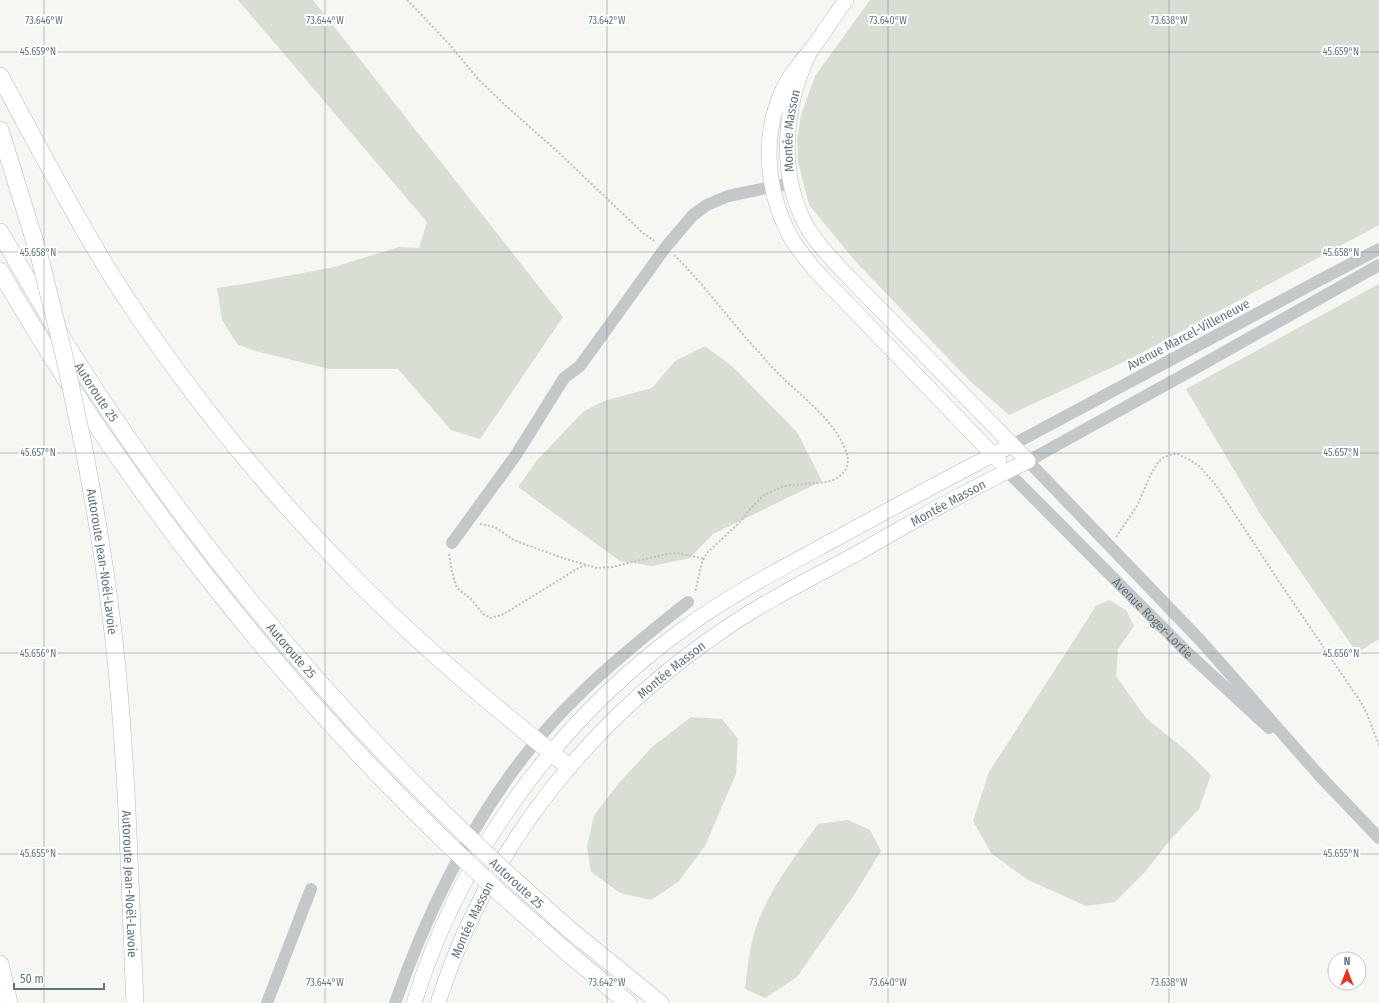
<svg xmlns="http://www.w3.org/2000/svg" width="1379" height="1003" viewBox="0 0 1379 1003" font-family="'Fira Sans Condensed',sans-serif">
<rect width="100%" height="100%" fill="#f6f6f2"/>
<path fill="#d8ded3" d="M238,0H313L563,317L480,439L451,430L398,369H330L259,352L238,345L222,320L217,288L250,283L334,267L399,247L419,248L427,222Z
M870,0H1379V225L1128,360L1009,415L969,380L856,262L809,205L798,162L797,139L801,115L815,76Z
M1379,284V639L1357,653L1259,512L1186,389Z
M705,346L733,367L797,432L822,481L713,534L690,558L652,566L620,561L518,487L538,459L584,411L604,401L652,388L675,361Z
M1109,600L1126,610L1134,626L1118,649L1116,676L1146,718L1189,753L1211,775L1199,809L1169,841L1145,872L1115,902L1086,906L1028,880L991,853L973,821L989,772L1096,606Z
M691,717L722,719L738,739L736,774L705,846L678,882L651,900L620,893L591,872L587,847L594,815L619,783L652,747Z
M848,820L870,830L881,851L856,892L797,977L765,998L745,989C748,965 750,939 760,917C774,883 797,854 818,824Z"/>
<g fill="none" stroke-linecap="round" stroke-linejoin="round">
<g stroke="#b4babc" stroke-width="16">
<g id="major">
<path d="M846,0C834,16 823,34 811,50C800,63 789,76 782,92C761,138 767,192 790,236C797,248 806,259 815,270L999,461"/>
<path d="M414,1003C460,854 557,721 682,630C731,594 786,566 839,537C896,506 953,475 1012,445"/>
<path id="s2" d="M438,1003C488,846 590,720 726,628C767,600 812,578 856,554C912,522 969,489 1028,461L841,269C826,253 810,236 801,215C778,163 786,99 811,49"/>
</g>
</g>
<g stroke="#b5babc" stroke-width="18">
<g id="highway">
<path d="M0,76C37,144 72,212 113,278C183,387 266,489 357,581C423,648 496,708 569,767"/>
<path d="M0,130L39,255"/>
<path id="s3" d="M0,232C24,274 48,316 74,357C183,529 315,689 462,831"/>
<path d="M0,271C121,481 277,681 452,848"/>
<path id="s4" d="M83,444C98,522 111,601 118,680C128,788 130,895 135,1003"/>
<path d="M511,877L570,930L660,1003"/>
<path d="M502,895L569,954L628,1003"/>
<path d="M0,964L9,1003"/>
</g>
</g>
<path stroke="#bfc1c3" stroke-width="2" stroke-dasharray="2 2" stroke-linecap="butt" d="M407,0L418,11L449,44L478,79L504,104L558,152L643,233L656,242
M674,255C703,283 727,317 754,347C763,356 771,367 781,376C804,399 836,421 847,454C851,469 840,479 827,482L784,486L764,495L751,508L741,521L707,553L702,562L695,593
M480,524L495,527L512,539L521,543L563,558L597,568L612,567L667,554L677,553L688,555L704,559
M1116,537L1137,506L1151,474L1158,462L1164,457L1173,454H1178L1190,460L1199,466L1215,484L1284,589L1362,704L1367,714L1379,745
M449,554L452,572L457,588L472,600L483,614L491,618L504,614L580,567L587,565"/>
<g stroke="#c3c8ca" stroke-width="12">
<path d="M1379,265L1196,368L1028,461L1200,640L1319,775L1379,838"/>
<path d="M1012,445L1318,281L1379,249"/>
<path id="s1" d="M1007,471L1188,653L1269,728"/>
<path d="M452,543L516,455L564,378L580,366L665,248L693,215L707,205L728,196L791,183"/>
<path d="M267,1003L311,889"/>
<path d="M395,1003C435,890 494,776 582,692C615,660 651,631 688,602"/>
</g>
<use href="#major" stroke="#fff" stroke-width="15"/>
<use href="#highway" stroke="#fff" stroke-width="17"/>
<g stroke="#b5babc" stroke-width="18" stroke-linecap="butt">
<path id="highway-bridge" d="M39,255L64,355L83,444
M462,831L511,877
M452,848L502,895"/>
</g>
<use href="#highway-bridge" stroke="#fff" stroke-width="17"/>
</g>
<path fill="none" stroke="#5f767f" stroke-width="1" stroke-opacity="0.45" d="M44,0V1003M325,0V1003M607,0V1003M888,0V1003M1169,0V1003M0,52H1379M0,252H1379M0,453H1379M0,653H1379M0,854H1379"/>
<g text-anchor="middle" stroke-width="4" stroke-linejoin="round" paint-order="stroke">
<g font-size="13" fill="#5f767f" stroke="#fff">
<text dy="5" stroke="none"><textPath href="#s2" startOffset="1249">Montée Masson</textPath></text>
<text transform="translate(1188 334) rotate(-28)" y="5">Avenue Marcel-Villeneuve</text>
<text dy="5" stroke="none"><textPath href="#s3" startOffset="187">Autoroute 25</textPath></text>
<text dy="5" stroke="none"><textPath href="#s2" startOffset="737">Montée Masson</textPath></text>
<text dy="5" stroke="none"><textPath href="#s4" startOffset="119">Autoroute Jean-Noël-Lavoie</textPath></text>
<text dy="5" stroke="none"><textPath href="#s1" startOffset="207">Avenue Roger-Lortie</textPath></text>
<text dy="5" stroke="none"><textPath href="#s3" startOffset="511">Autoroute 25</textPath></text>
<text dy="5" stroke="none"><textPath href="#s2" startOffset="413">Montée Masson</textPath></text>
<text transform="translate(517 883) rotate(42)" y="5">Autoroute 25</text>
<text dy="5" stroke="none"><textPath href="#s4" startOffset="443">Autoroute Jean-Noël-Lavoie</textPath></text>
<text dy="5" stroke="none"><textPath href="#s2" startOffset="90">Montée Masson</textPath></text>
</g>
</g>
<g font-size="10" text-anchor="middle" fill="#5f767f" stroke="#fff" stroke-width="4" stroke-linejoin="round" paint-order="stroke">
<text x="44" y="24">73.646°W</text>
<text x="325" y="24">73.644°W</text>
<text x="607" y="24">73.642°W</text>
<text x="888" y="24">73.640°W</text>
<text x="1169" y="24">73.638°W</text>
<text x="38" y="55">45.659°N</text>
<text x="1341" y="55">45.659°N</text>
<text x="38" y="256">45.658°N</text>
<text x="1341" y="256">45.658°N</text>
<text x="38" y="456">45.657°N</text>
<text x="1341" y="456">45.657°N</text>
<text x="38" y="657">45.656°N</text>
<text x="1341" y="657">45.656°N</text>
<text x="38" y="857">45.655°N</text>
<text x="1341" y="857">45.655°N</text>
<text x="325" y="986">73.644°W</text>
<text x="607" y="986">73.642°W</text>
<text x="888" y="986">73.640°W</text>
<text x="1169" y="986">73.638°W</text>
</g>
<g transform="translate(1347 971)"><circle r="19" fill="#ffffff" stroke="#bfc8cc"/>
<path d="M0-3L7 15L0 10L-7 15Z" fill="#ec321d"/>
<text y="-6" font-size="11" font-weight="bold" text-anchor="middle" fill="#5f767f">N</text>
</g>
<path d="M14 983v6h90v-6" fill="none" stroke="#5f767f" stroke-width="2"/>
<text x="20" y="983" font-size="12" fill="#5f767f" stroke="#ffffff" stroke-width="3" paint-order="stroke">50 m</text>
</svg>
